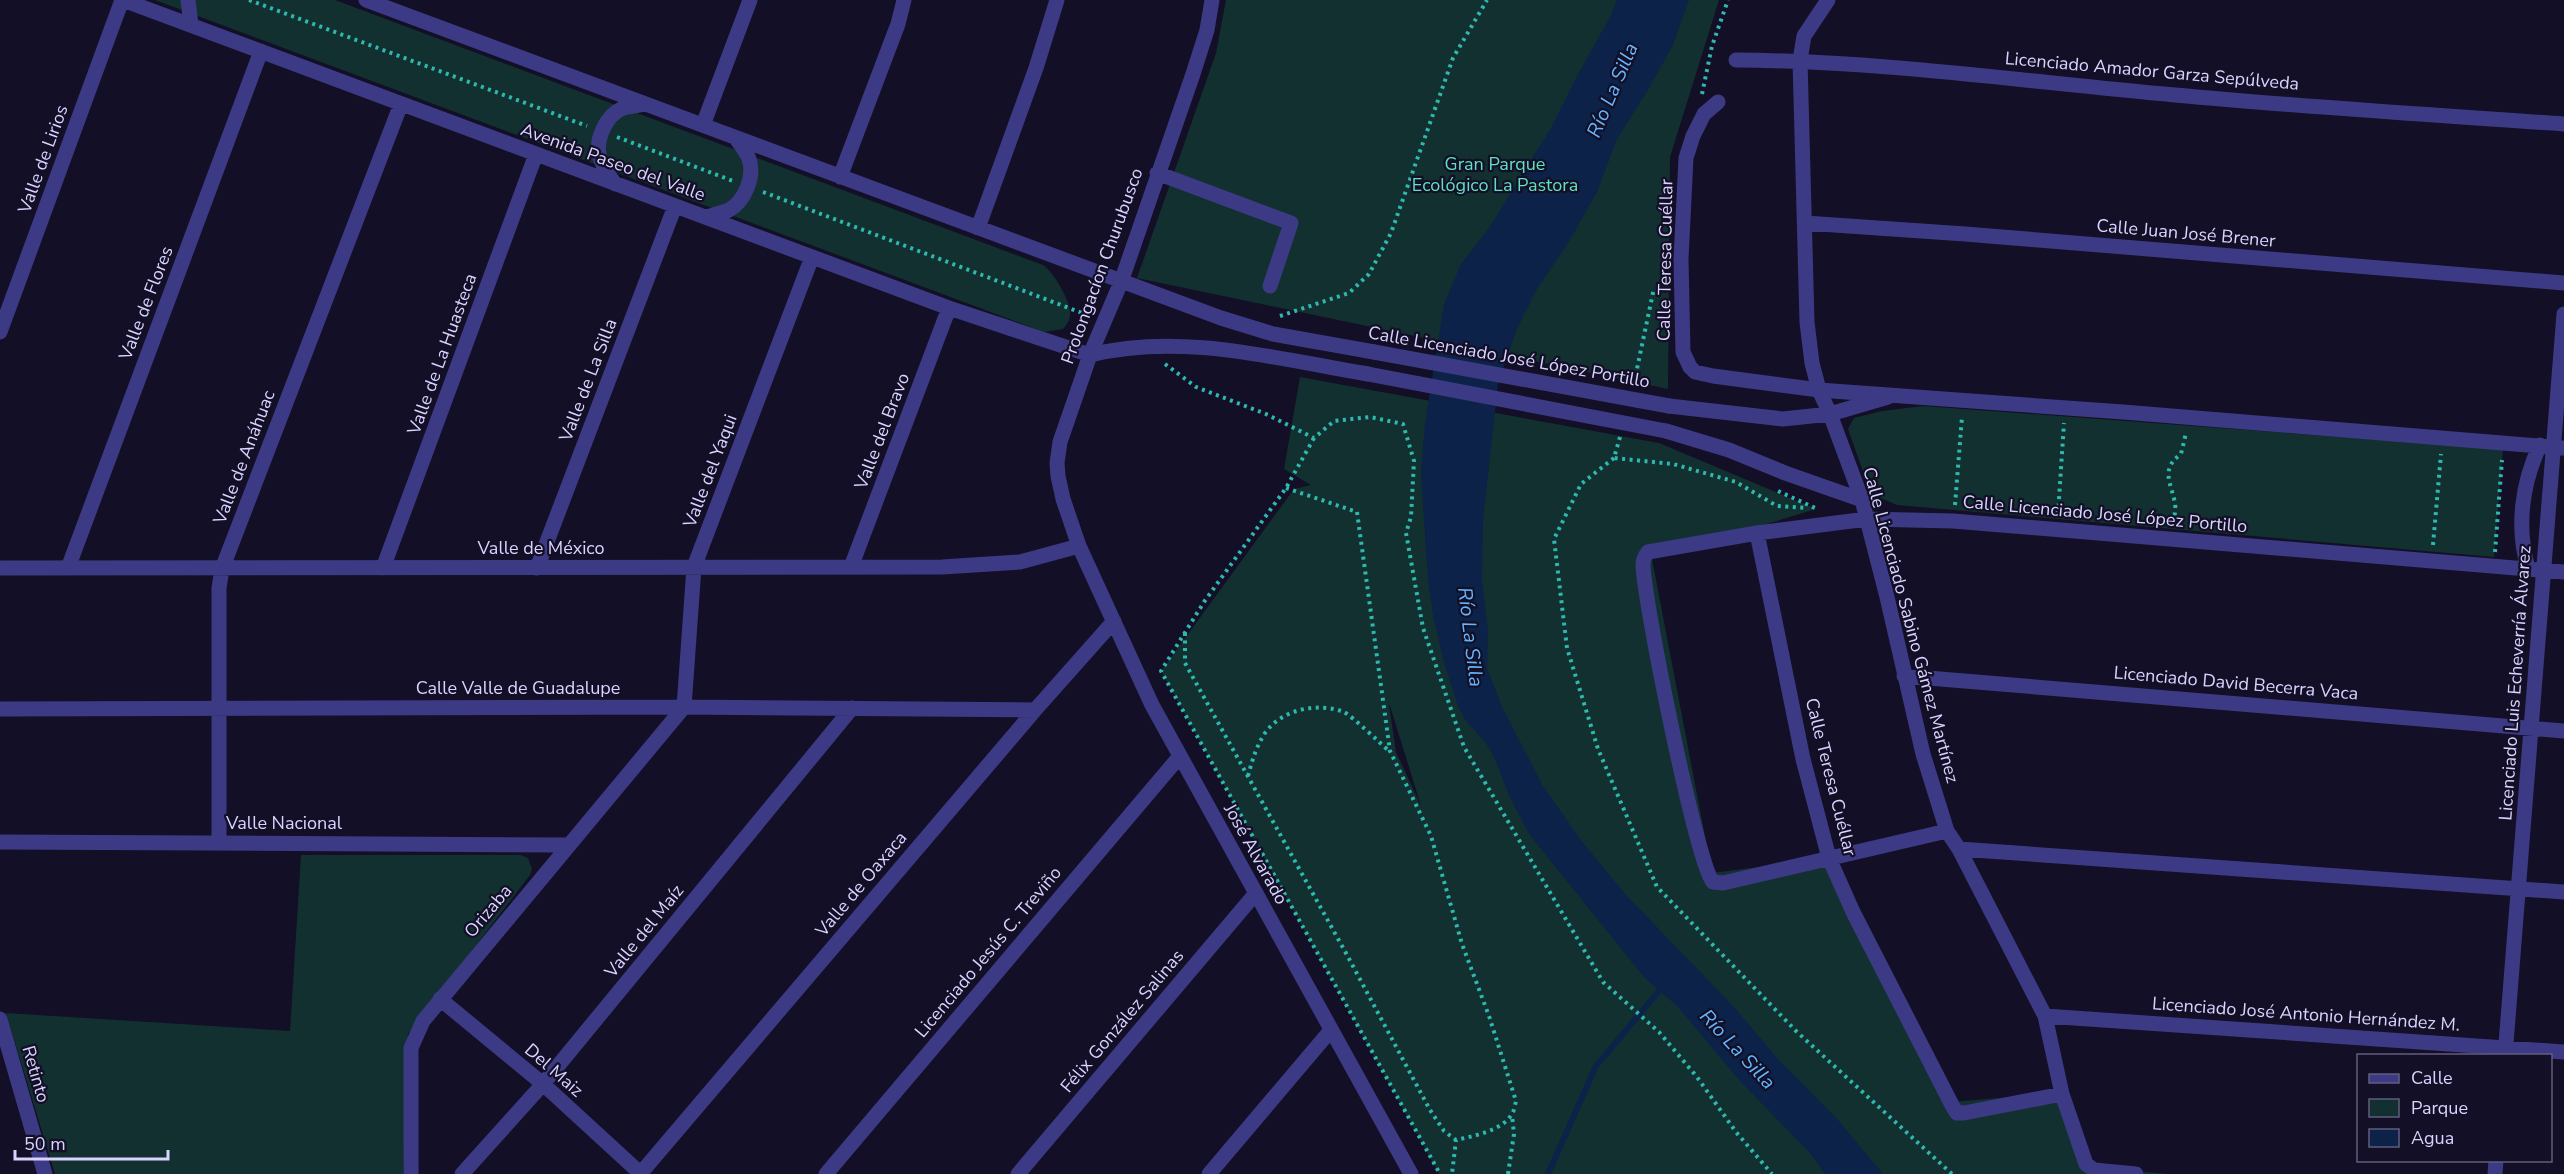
<svg xmlns="http://www.w3.org/2000/svg" width="2564" height="1174" viewBox="0 0 2564 1174" font-family="'Nunito Sans',sans-serif">
<rect width="100%" height="100%" fill="#130f26"/>
<path fill="#12302f" fill-rule="evenodd" d="M155,0H335L1043,265C1053,271 1069,299 1070,311C1071,319 1067,324 1063,329L1044,332Z
M1226,0H1719L1670,157L1668,389L1137,278L1216,53Z
M1300,377L1659,443L1816,509L1652,559L1712,873L1829,858L1951,1102L2056,1093L2092,1167L2168,1174H1439L1161,671L1294,489L1311,485L1284,469ZM1389,705L1390,706L1421,806L1396,752Z
M1923,406L2503,449L2494,557L1897,505L1871,494L1848,429L1854,418L1882,411Z
M301,855H521L528,858L532,869L530,875L408,1034L403,1174H55L6,1013L290,1031Z"/>
<path fill="#0c2248" d="M1617,0H1689L1673,45L1649,88L1617,139L1597,192L1570,240L1537,289L1516,331L1498,384L1483,521L1482,580L1488,631L1487,668L1502,707L1543,786L1580,839L1625,894L1734,1007L1779,1060L1838,1120L1883,1174H1825L1810,1153L1739,1080L1679,1008L1643,976L1529,834L1509,795L1494,757L1486,743L1466,721L1458,706L1444,663L1433,615L1428,581L1421,472L1425,423L1444,304L1461,264L1489,228L1551,128L1575,80L1610,17Z"/>
<g fill="none" stroke-linecap="round" stroke-linejoin="round">
<path stroke="#0c2248" stroke-width="6" d="M1548,1174L1596,1066L1664,985"/>
<path stroke="#2fb8b0" stroke-width="4" stroke-dasharray="3 4.5" stroke-linecap="butt" d="M249,0L587,126
M1702,94L1712,46L1728,0
M617,137L733,181
M763,192L1090,316
M1280,316L1349,293L1369,274L1391,233L1453,58L1487,0
M1165,364L1196,387L1266,414L1314,438L1334,421L1370,417L1403,424L1414,461L1411,517L1406,533L1423,628L1464,747L1603,982L1659,1032L1697,1077L1736,1132L1772,1174
M1634,383L1654,288
M1620,437L1614,458L1673,464L1736,482L1777,506L1806,508
M1314,438L1286,488L1204,602L1161,671L1440,1174
M1614,458L1581,484L1554,539L1567,648L1598,749L1657,887L1796,1031L1952,1174
M1286,488L1357,512L1390,751L1431,836L1462,944L1489,1016L1516,1101C1515,1105 1514,1111 1512,1114C1502,1131 1473,1136 1456,1140L1452,1174
M1778,491L1815,508
M1955,505L1962,417
M2058,514L2064,423
M2174,523C2174,517 2176,509 2175,503C2171,483 2160,469 2181,454L2186,433
M2433,545L2441,454
M2495,552L2502,460
M1185,633V663L1347,955L1430,1110L1444,1131L1456,1140
M1248,776C1252,761 1256,747 1265,733C1282,709 1318,702 1344,712C1352,716 1380,743 1389,751
M1508,1174L1514,1134L1512,1115"/>
<path stroke="#3d3a85" stroke-width="15" d="M123,0L949,308L1090,355
M188,0L191,25
M366,0L1221,318L1273,334L1374,352
M1212,0L1207,30L1193,74L1121,282L1090,355L1060,442L1057,463L1058,476L1063,499L1079,546L1152,705L1411,1174
M1828,0L1804,36L1800,60L1807,322L1812,363L1819,390L1830,414L1862,500L1887,597L1923,754L1947,831L1959,849L2045,1016L2062,1094L2086,1164L2094,1170L2136,1174
M1736,60C1883,61 2028,82 2175,95C2304,107 2434,115 2564,124
M1718,102L1704,114L1693,136L1686,158L1681,259L1683,352L1690,367L1695,372L1713,376L1819,390L2123,412L2564,448
M703,125L750,0
M1157,173L1291,223L1270,286
M840,177L898,24L904,0
M615,184C609,175 601,165 599,154C596,139 606,116 621,109C628,106 637,106 644,104
M706,217C713,215 722,213 729,210C745,201 755,176 749,159C747,152 740,145 736,138
M1805,223L1965,234L2564,283
M978,228L1036,68L1057,0
M0,332L122,0
M1090,355C1181,332 1277,359 1368,374
M1669,406L1783,419L1830,414L1888,397
M1666,431L1729,450L1785,473L1862,500
M1757,533L1803,759L1829,858L1853,912L1953,1107L1957,1113H1964L2062,1094
M851,567L949,308
M0,568L942,567L1020,562L1079,546
M68,568L261,51
M383,568L536,154
M537,568L675,206
M2528,568C2516,527 2522,483 2540,445
M1904,676L2564,731
M0,709L684,707L1035,710
M1947,831L1723,883L1713,882C1697,865 1643,598 1643,564C1643,559 1645,556 1648,552L1757,533L1867,519L1953,521L2564,572
M0,842L568,845
M219,842V588L222,569L401,104
M1959,849L2564,892
M440,999L543,1084L640,1173
M2045,1016L2564,1052
M0,1019L45,1174
M2505,1056L2564,314
M411,1174V1048L423,1021L684,707L694,567L812,257
M462,1174L543,1084L852,708
M640,1174L1035,710L1114,621
M826,1174L1180,756
M1018,1174L1256,893
M1209,1174L1331,1030
M2495,1174L2496,1160"/>
<path stroke="#3d3a85" stroke-width="15" d="M1374,352L1669,406
M1368,374L1666,431"/>
</g>
<g text-anchor="middle" stroke-width="4.5" stroke-linejoin="round" paint-order="stroke">
<g font-size="18" fill="#d9d4ff" stroke="#130f26">
<text transform="translate(2152 71) rotate(5)" y="6">Licenciado Amador Garza Sepúlveda</text>
<text transform="translate(43 159) rotate(-70)" y="6">Valle de Lirios</text>
<text transform="translate(613 162) rotate(20)" y="6">Avenida Paseo del Valle</text>
<text transform="translate(2186 233) rotate(5)" y="6">Calle Juan José Brener</text>
<text transform="translate(1665 260) rotate(-89)" y="6">Calle Teresa Cuéllar</text>
<text transform="translate(1102 266) rotate(-70)" y="6">Prolongacíon Churubusco</text>
<text transform="translate(146 303) rotate(-69)" y="6">Valle de Flores</text>
<text transform="translate(442 354) rotate(-70)" y="6">Valle de La Huasteca</text>
<text transform="translate(1509 357) rotate(10)" y="6">Calle Licenciado José López Portillo</text>
<text transform="translate(588 380) rotate(-69)" y="6">Valle de La Silla</text>
<text transform="translate(882 431) rotate(-69)" y="6">Valle del Bravo</text>
<text transform="translate(244 457) rotate(-69)" y="6">Valle de Anáhuac</text>
<text transform="translate(710 471) rotate(-69)" y="6">Valle del Yaqui</text>
<text transform="translate(2105 514) rotate(5)" y="6">Calle Licenciado José López Portillo</text>
<text x="541" y="554">Valle de México</text>
<text transform="translate(1911 625) rotate(75)" y="6">Calle Licenciado Sabino Gámez Martínez</text>
<text transform="translate(2236 683) rotate(5)" y="6">Licenciado David Becerra Vaca</text>
<text transform="translate(2515 683) rotate(-86)" y="6">Licenciado Luis Echeverría Álvarez</text>
<text x="518" y="694">Calle Valle de Guadalupe</text>
<text transform="translate(1831 777) rotate(76)" y="6">Calle Teresa Cuéllar</text>
<text x="284" y="829">Valle Nacional</text>
<text transform="translate(1256 854) rotate(61)" y="6">José Alvarado</text>
<text transform="translate(861 884) rotate(-50)" y="6">Valle de Oaxaca</text>
<text transform="translate(488 911) rotate(-50)" y="6">Orizaba</text>
<text transform="translate(644 931) rotate(-51)" y="6">Valle del Maíz</text>
<text transform="translate(988 952) rotate(-50)" y="6">Licenciado Jesús C. Treviño</text>
<text transform="translate(2306 1014) rotate(4)" y="6">Licenciado José Antonio Hernández M.</text>
<text transform="translate(1122 1021) rotate(-50)" y="6">Félix González Salinas</text>
<text transform="translate(554 1070) rotate(41)" y="6">Del Maiz</text>
<text transform="translate(36 1074) rotate(74)" y="6">Retinto</text>
</g>
<g font-size="18" fill="#5fe0c0" stroke="#130f26">
<text x="1495" y="170">Gran Parque<tspan x="1495" dy="21">Ecológico La Pastora</tspan></text>
</g>
<g font-size="20" font-style="italic" fill="#62b6ff" stroke="#130f26">
<text transform="translate(1612 90) rotate(-67)" y="7">Río La Silla</text>
<text transform="translate(1471 637) rotate(83)" y="7">Río La Silla</text>
<text transform="translate(1738 1049) rotate(47)" y="7">Río La Silla</text>
</g>
</g>
<rect x="2357" y="1054" width="195" height="108" fill="#130f26" stroke="#625e7d" stroke-width="1.5"/>
<rect x="2369" y="1074" width="30" height="9" fill="#3d3a85" stroke="#625e7d" stroke-width="1.5"/>
<text x="2411" y="1084" font-size="18" fill="#d9d4ff">Calle</text>
<rect x="2369" y="1099" width="30" height="18" fill="#12302f" stroke="#625e7d" stroke-width="1.5"/>
<text x="2411" y="1114" font-size="18" fill="#d9d4ff">Parque</text>
<rect x="2369" y="1129" width="30" height="18" fill="#0c2248" stroke="#625e7d" stroke-width="1.5"/>
<text x="2411" y="1144" font-size="18" fill="#d9d4ff">Agua</text>
<path d="M15 1150v9h153v-9" fill="none" stroke="#d9d4ff" stroke-width="3"/>
<text x="24" y="1150" font-size="18" fill="#d9d4ff" stroke="#130f26" stroke-width="4.5" paint-order="stroke">50 m</text>
</svg>
